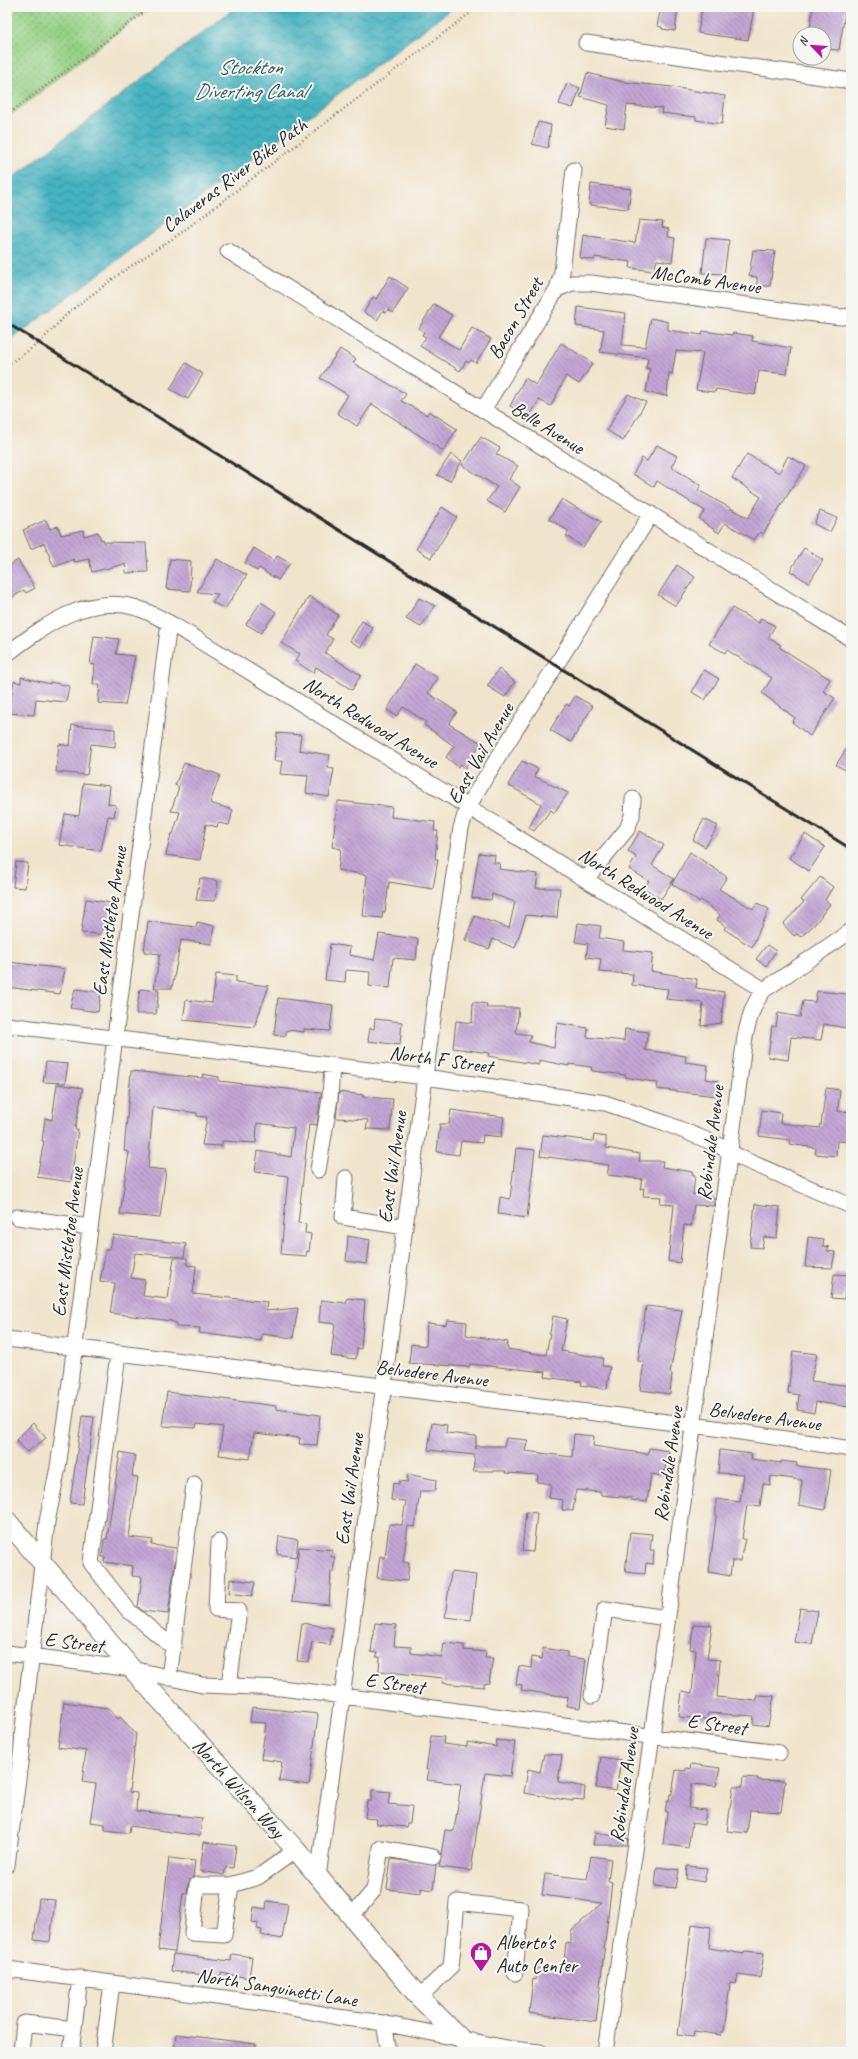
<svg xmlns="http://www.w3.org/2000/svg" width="858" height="2059" viewBox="0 0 858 2059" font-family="Caveat,sans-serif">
<defs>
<pattern id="grass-dots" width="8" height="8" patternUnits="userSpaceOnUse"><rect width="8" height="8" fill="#94d084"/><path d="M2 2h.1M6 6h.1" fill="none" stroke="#79a96c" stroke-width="1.8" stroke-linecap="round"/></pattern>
<pattern id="water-waves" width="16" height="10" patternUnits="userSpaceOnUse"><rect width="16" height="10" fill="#44b2c0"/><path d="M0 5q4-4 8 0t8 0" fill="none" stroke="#39919c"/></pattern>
<pattern id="building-back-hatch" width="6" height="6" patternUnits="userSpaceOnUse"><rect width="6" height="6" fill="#c2a5d4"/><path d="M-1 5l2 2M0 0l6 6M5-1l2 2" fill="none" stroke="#9e87ac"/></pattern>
</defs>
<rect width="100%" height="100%" fill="#f6f6f2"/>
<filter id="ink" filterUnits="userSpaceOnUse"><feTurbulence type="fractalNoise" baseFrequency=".025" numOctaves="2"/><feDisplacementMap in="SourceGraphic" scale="8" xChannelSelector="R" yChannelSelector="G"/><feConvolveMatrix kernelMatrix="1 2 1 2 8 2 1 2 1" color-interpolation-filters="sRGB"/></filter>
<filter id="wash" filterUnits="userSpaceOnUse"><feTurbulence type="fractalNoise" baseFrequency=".012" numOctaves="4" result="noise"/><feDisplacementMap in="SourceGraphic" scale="16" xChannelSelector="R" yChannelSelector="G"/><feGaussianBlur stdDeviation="0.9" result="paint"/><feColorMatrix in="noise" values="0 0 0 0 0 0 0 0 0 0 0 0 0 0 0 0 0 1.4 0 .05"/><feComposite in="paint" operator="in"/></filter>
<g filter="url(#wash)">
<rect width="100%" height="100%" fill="#f1e4cc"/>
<path fill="url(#grass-dots)" stroke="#607e58" d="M7,7H150L7,118Z"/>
<path fill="url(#water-waves)" stroke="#386e76" d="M236,7H454L7,343V182Z"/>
<g id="blocks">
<path fill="url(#building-back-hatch)" d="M661,7H678L675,31L662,29V27L657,26Z
M702,7H741L754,9L748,40L698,33Z
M813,7H846L839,50L824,49V34H809Z
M587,73L624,82L672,87L725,96L722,124L696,120V117L661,113L662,108L627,105L624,129L605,126L609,105L580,97Z
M567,83L580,88L573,108L559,104Z
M538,122L551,125L548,148L532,144Z
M591,184L631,189L628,209L589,205Z
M639,220L663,222L662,227L669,229L668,237L675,238L672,262L657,260L654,271L630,268L631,262L595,257L594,260L580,258L583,235L635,243Z
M706,238L729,240L724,274L702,273Z
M753,250L775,251L770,286H757V277L749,276Z
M390,276L408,288L393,313L388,309L386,313L383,311L377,320L364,312L373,297L376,299Z
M434,304L452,315L438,337L459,350L472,328L491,339L476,363L471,360L469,363L466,361L460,371L420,346L426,337L422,335L424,332L419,328Z
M578,307L626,313L622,345L645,347L651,318L668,322V330L702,335L703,331L732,335L733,333L753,336L752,341L791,348L787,374L759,371L755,395L716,389L715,392L696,390L703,353L676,351L672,374L669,373L667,396L646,392L650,369L646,368L648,358L600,352L604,330L576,326Z
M561,343L593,363L579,384L566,376L551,406L539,400L529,417L510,406L525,378L536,385Z
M340,349L356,359L353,363L406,394L401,401L427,415L429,411L457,429L443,451L372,404L357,426L337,413L348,395L320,378Z
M186,363L203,374L188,399L170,389Z
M628,394L646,402L623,441L607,430Z
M481,437L500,448L496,454L518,466L509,479L520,487L505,512L487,501L497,487L462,465Z
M657,445L677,456L671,467L701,485L698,490L748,518L761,497L732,478L747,454L779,473L788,456L806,466L763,534L760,532L754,540L725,523L719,533L699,519L705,511L657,481L654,487L633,474L642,458L647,461Z
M451,454L462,461L450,481L437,475Z
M562,499L601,522L583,547L566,536L569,531L549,519Z
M442,507L457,517L431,558L416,549Z
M820,511L837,518L830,532L814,524Z
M46,520L50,529L58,526L61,535L83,530L84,536L98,532L101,540L103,539L104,542L146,543L148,572L126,573L125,564L92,572L89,559L74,562V559L54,567L44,543L31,549L23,530Z
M254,548L274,561L277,556L290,563L278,580L259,568L257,571L245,563Z
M804,548L823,560L809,583L790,571Z
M170,559L191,561L190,591L166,589Z
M217,559L247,575L225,609L212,602L218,594L197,592Z
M18,560L35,588L26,593L24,590L7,601V567Z
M677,565L695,577L676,606L658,595Z
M309,596L338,615L326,635L333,639L325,653L361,675L352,690L316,667L313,673L295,661L300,654L281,643Z
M419,598L435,606L421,627L406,619Z
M261,602L276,612L261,633L246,624Z
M732,608L759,623L761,618L775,626L768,638L781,645L779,647L830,679L823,691L835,698L810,736L792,722L795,718L762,693L772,678L727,650L725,653L709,644Z
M362,621L373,628L361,647L350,641Z
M94,636L119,639L116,654L135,656L125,705L98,703L100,684H93L95,665L90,664Z
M415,664L438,678L428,693L457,712L449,724L481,743L465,768L460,764L458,767L446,757L454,746L424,725L426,722L403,707L397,716L387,710Z
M499,669L515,682L505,697L487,686Z
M704,670L719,679L705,700L692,692Z
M21,677L50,684V682L69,686L66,702L36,699L34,715L8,713L14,681L21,683Z
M575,696L593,706L571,742L550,730L566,704L569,706Z
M72,725L115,729V747L91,744L87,775L56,772L59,744L70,746Z
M277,733L301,735L299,750L330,755L328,768L334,769L329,797L306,793L308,776L280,774L282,761H274Z
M851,741V773L836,765Z
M522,761L538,769L534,776L568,793L554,813L551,810L534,831L529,828L541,804L508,785Z
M184,763L220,775L210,803L233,810L229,825L218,823L217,827L206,824L200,860L166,855L171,834H173L180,812L171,811L179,787L175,785Z
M83,783L110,786L108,804L116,805L114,817L108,816L101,851L59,845L65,814L79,816Z
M338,801L392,807L391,817L435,822L434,831H438L435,859H438L433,889L389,882L385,912H383L382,918L363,916L367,875L338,870L341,849L332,847Z
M704,819L718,826L705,847L693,840Z
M640,831L664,845L652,865L674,879L661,899L644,888L649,881L629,869L636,857L628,851Z
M805,834L825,847L809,871L789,858Z
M690,852L727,877L719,889L753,909L757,903L769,909L752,947L724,929L726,926L717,920L720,915L701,900L699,902L672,884Z
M479,853L495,855L494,863H500L499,869L538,874L536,888H560L557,918L526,915L515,948L493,939L489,949L465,940L475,916L509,928L515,902L492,894L491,900L472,898Z
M16,862L28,863L25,888L13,887Z
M820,877L833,887L825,900L830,904L815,924L801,937L797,934L794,936L783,924L804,902L801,900Z
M200,878L218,881L215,901L196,900Z
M86,899L112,903L107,927H103L100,934L81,933Z
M148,921L196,927L197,922L214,926L211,944L181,940L172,988H154L160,954L144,952Z
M578,923L601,926L599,938L624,942L623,950L653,953L651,971L697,979L696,988L724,992L721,1023L701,1026L703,1003L666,999L668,989L632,985L633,974L599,972L601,959L586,957L588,944L575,942Z
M379,934L418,939L416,960L393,958L390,988L369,986L370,972L346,970L345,982L325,980L330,944L350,947L349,955L374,960Z
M767,945L776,951L766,966L756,959Z
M9,962L65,969L60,994L7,987Z
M216,974L236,976V982L269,986L254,1027L183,1020L186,1000L212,1003Z
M75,989L101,992L98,1012L70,1008Z
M140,989L159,991L156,1014H136Z
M817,991L847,994L851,997V1029L824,1024L821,1040L791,1037L788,1060L768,1057L772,1026L776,1027L778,1013L800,1017L803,1001L815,1002Z
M278,998L333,1005L330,1031L304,1029V1032L286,1030V1036L274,1035Z
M473,1002L487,1004L486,1008H519L516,1033L531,1035L529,1042L554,1048L557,1023L588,1028L587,1037L624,1041L625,1029L648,1032L645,1050L686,1056L685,1062L708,1065L706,1079L718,1081L716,1096L657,1089L658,1083L625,1077L626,1075L592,1071L591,1067L569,1064V1066L539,1060V1065L488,1056L489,1053L453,1048L456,1021L472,1023Z
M375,1019L402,1022L400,1045L368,1041L370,1028L374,1029Z
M46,1062L68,1064L65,1083L43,1082Z
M131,1071L202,1078L203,1074L219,1077V1081L321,1093L317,1125L309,1124L298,1223L306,1224L305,1233L311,1234L309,1252L307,1251L306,1256L281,1254L288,1176L255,1172L258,1151L291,1157L294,1128L257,1123L256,1143L222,1141V1146L202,1145L207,1117L197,1116V1113L153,1107L148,1168L166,1170L160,1218L120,1214L129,1152L124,1151Z
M57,1084L83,1088L75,1129H78L71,1182L37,1177L44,1141H42L45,1118L52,1120Z
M826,1088L840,1090L838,1111L851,1112V1142L837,1141L836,1156L815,1154L816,1148L789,1144L790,1140L759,1136L762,1110L781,1113L780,1123L819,1128L820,1124L821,1125Z
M339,1092L363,1095V1097L393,1099L390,1130L366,1129L368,1120L336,1118Z
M451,1110L504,1117L501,1137L483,1135L482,1143L461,1141L459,1155L437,1152L440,1124H449Z
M543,1135L593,1141L594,1135L606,1137V1148L640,1154L639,1161H663L662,1167L693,1172L692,1174L695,1175L693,1194L715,1198L713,1206L694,1205L691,1226L684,1225L680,1263L668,1261L674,1205L660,1203L661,1197L643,1196L644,1188L640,1189L642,1179L607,1175L609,1165L540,1156Z
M516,1148L535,1150L527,1218L498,1214L500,1197L510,1199Z
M755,1204L780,1207L777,1238L764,1237L762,1248L750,1247Z
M113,1235L186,1244L184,1257L135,1253L131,1278L145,1280L143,1296L168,1299L174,1258H187V1265L196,1266L193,1294L267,1302L266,1311L298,1308L293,1338L262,1334L261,1341L199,1333L200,1328L176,1327V1323L171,1321L110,1313L115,1283L100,1281L106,1249H110Z
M348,1236L370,1240L367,1264L346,1261Z
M808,1237L824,1239L823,1246L829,1247L827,1251L835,1252L832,1268L805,1267Z
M834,1274L848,1275L844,1299L831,1298Z
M347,1298L365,1300L361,1349L357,1348L356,1359L331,1356L335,1324L319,1322L321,1300L346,1303Z
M646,1306L682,1310L670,1373L672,1374L670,1394L640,1390L644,1362L638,1361Z
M553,1316L567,1319L561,1351L603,1358L602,1366L610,1367L607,1389L581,1385L582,1382L545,1377L546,1372L470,1364L469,1367L409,1363L411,1344L426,1346L427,1323L446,1325L447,1320L467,1322L466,1335L508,1342L507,1349L546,1355Z
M793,1351L817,1354L811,1381L851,1386L849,1407L816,1402L814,1413L797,1410L799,1395L788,1393Z
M167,1392L276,1406V1409L320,1415L317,1445L299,1444L300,1438L254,1433L250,1459L219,1455L223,1427L197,1424L196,1428L162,1426Z
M82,1416L94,1417L82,1504L70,1503Z
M33,1423L46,1438L27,1452L16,1440Z
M432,1423L447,1425L446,1433L476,1436V1449V1446H504L506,1438L528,1440L525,1451L572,1457L574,1434L594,1436L593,1446L648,1454L649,1448L669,1451L664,1476L651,1474L647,1502L631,1500L632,1498L601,1495V1492L576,1490L573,1511L562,1510L563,1500L549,1498L551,1484L537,1482L538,1475L505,1473L506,1471H473L475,1455L428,1450Z
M720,1450L752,1454L751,1459L781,1463V1461L797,1463L796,1466L831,1470L825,1510L799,1505L802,1480L771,1476L770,1485L763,1484L760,1507L747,1505L742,1539H745L740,1561H732L730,1576L709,1572L716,1518V1499L740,1502L744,1474L718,1473Z
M120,1452L135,1455L132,1476L138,1477L129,1537L153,1540L151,1545L177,1548L168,1614L143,1611L138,1607L142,1577L132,1576L133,1566L104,1562L105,1557H102L104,1539H107Z
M408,1474L436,1480L435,1491H420L415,1527L408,1526L403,1562L409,1563L407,1581L377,1578L380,1556L385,1558L389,1524L402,1525L406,1501L391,1500L393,1483L399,1484V1481L407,1482Z
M526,1512L537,1513L533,1552L522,1551Z
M630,1532L652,1534L650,1550H654L653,1564L646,1563L645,1574L625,1572Z
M279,1536L298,1540L296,1557L277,1554Z
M299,1547L332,1550L331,1557H335L333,1573L331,1572L329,1605L292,1601Z
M451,1572L476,1575L471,1620L445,1617Z
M230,1579L255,1582L252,1596L229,1593Z
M800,1608L818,1611L812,1644L794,1642Z
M302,1623L333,1628L330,1645L312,1642L309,1662L297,1661Z
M375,1623L396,1625L394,1646L411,1647V1653L442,1657L444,1643L464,1645V1650L486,1652L485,1658H493L489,1683L484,1684V1687L442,1683L443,1678L379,1671L380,1657H376L378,1653L371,1652Z
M694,1624L712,1625L707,1659L720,1660L717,1697L756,1701L757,1695L774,1696L768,1726L753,1724L754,1716L708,1713L707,1719L679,1717L682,1691L692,1693L696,1650L690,1649Z
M543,1648L567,1652V1657L586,1659L580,1708L567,1706L568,1697L521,1690L522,1685L516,1684L519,1666L531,1668L532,1657L542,1659Z
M64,1702L108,1708L118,1719L120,1717L136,1734L129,1792L137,1793L136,1811L202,1818L200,1836L130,1826L129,1833L105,1830V1824L90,1822L96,1784L82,1782L86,1751L58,1747Z
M252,1707L318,1714L309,1785L279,1781L282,1762L261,1759L266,1723L250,1722Z
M431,1736L444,1737L443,1744L467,1747V1742L496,1747L497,1740L515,1742L510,1776L485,1773L471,1871L439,1867L445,1830L454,1831L461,1784L427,1780L429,1770H426Z
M544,1754L562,1755L558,1782L585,1787L584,1800L573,1799V1801L524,1793L528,1769L540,1772Z
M601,1757L621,1760L616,1791L596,1788Z
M691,1764L720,1768L716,1786L692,1784L688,1808L706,1810L704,1825L692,1823L688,1848L663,1844L667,1812H665L667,1800H669L670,1794H672L676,1770L686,1771V1768L690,1769Z
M743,1777L758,1778V1780L785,1781L781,1812L750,1810L747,1833L727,1831L733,1787H742Z
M372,1790L390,1792L388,1804L412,1806L410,1823H407L406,1827L376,1824L377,1819L365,1818L367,1801H371Z
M595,1832L628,1839L627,1845H593Z
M204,1842L236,1846L233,1868L226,1867L224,1875L200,1871Z
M591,1856L611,1859L608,1881L612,1882L596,2022L529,2013L533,1979L536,1980L537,1968L563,1969L566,1943L571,1944V1931L602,1903L542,1895L545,1874L587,1879Z
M169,1858L195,1861L193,1877L188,1884L187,1893H183L175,1952L158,1950Z
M391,1859L436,1865L433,1890L421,1888V1893L387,1889Z
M687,1866L707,1868L704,1882L686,1879Z
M657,1867L679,1870L676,1888L655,1886Z
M39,1899L55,1900L50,1942L34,1940Z
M267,1901L288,1904L282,1939L261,1935L262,1930L257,1929L258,1923L252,1922L254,1907L266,1909Z
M692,1924L711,1927L709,1948L744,1954V1951L764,1953L760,1978L738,1975L736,1984L730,1983L724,2032H721V2035L694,2031L693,2037L678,2035Z
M173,1954L231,1961L232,1954L252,1957L249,1978L221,1973V1977L171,1971Z
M176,2034L256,2044L255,2052H174Z"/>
</g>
</g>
<g filter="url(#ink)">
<use href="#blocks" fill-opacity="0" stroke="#706c63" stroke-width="1"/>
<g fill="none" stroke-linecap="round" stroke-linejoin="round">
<g stroke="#706c63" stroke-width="17">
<path id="minor" d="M586,43L851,81
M228,251L851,639
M557,289L572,283H591L789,311L841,317L851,316
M483,410L557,289L562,272L574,170
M7,654C44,626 87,593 137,608C156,614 174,626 192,636L764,990
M586,879L627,829L632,816L633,799
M7,1025L425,1077L605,1103L665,1123L716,1144L743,1159L851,1206
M318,1170L330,1099L332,1065
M346,1178L343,1217L405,1227
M17,1217L89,1227
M7,1339L715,1428L851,1449
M118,1354L91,1563L129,1611L173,1647
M219,1542L216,1609L239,1611L229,1685
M7,1653L132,1669L202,1685L281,1688L779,1753
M169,1678L194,1484
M592,1696L605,1609L667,1618
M7,1865L22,1747L23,1729L47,1522L58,1467L68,1398L169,623
M318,1877L438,980L461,828L465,815L477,791L651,514
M231,1885L224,1935L192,1933L197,1885H231L258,1877L296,1850
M351,1917L374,1890L381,1848L433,1857
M7,1969L277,2005L337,2017L377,2022L512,2049L540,2052
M419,1997L451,1967L457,1902L521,1909L515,1973
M384,2023L389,2052
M21,2052L24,2023L74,2029
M71,2052L80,1978
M103,2052L112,1983
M605,2052L652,1736L745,1037C749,1019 752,1005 764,990L851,931"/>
</g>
<g stroke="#706c63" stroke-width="21">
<path id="major" d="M7,1521L132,1669L296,1850L419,1997L474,2052"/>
</g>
<path stroke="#706c63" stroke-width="2.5" stroke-dasharray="1 3" stroke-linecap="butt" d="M7,115L151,7
M7,365L38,344L69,312L122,272L178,235L478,7"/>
<use href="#minor" stroke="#fff" stroke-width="15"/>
<use href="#major" stroke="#fff" stroke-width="19"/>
<path stroke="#2b2b2b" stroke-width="3" d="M7,323L851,849"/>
</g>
</g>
<defs>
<g id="shop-pin" transform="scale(1.15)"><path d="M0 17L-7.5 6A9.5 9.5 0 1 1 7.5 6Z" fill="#b5179e" stroke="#f6f6f2"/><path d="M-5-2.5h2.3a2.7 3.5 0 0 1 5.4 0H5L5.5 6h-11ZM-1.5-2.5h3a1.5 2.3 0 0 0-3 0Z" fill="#fff"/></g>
</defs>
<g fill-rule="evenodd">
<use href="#shop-pin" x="481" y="1953"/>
</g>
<g text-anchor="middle" stroke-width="4" stroke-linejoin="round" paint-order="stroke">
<g font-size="20" fill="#2b2b2b" stroke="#f6f6f2">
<text transform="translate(234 175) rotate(-37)" y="7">Calaveras River Bike Path</text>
<text transform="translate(706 279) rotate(8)" y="7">McComb Avenue</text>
<text transform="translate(515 318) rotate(-60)" y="7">Bacon Street</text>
<text transform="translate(548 427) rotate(32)" y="7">Belle Avenue</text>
<text transform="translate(371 722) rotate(32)" y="7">North Redwood Avenue</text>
<text transform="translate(480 753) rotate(-60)" y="7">East Vail Avenue</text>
<text transform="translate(646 893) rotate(32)" y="7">North Redwood Avenue</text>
<text transform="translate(109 921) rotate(-82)" y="7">East Mistletoe Avenue</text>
<text transform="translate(441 1059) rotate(8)" y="7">North F Street</text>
<text transform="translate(710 1143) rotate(-83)" y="7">Robindale Avenue</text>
<text transform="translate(392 1167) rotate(-82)" y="7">East Vail Avenue</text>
<text transform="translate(67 1242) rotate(-83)" y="7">East Mistletoe Avenue</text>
<text transform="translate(432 1373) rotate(7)" y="7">Belvedere Avenue</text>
<text transform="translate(765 1416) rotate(8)" y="7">Belvedere Avenue</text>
<text transform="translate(668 1464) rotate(-82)" y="7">Robindale Avenue</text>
<text transform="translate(349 1489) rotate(-82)" y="7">East Vail Avenue</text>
<text transform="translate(74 1642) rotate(7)" y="7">E Street</text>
<text transform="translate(395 1683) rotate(8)" y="7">E Street</text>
<text transform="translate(717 1724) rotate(8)" y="7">E Street</text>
<text transform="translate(624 1785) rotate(-82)" y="7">Robindale Avenue</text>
<text transform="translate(239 1788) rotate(48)" y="7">North Wilson Way</text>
<text transform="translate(277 1987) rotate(9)" y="7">North Sanguinetti Lane</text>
</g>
<g font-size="20" fill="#2b2b2b" stroke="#f6f6f2" text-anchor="start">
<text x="496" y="1949">Alberto's<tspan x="496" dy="23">Auto Center</tspan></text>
</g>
<g font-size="21" font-style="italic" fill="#345a5f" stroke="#f6f6f2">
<text x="250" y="74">Stockton<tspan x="250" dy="24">Diverting Canal</tspan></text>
</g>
</g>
<rect width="858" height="2059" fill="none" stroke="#f6f6f2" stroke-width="24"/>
<g transform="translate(812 46) rotate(295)"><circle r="19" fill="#f6f6f2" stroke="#a5a5a2"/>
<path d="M0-3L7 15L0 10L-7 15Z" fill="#b5179e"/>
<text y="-6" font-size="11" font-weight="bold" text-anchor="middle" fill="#2b2b2b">N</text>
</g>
</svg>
